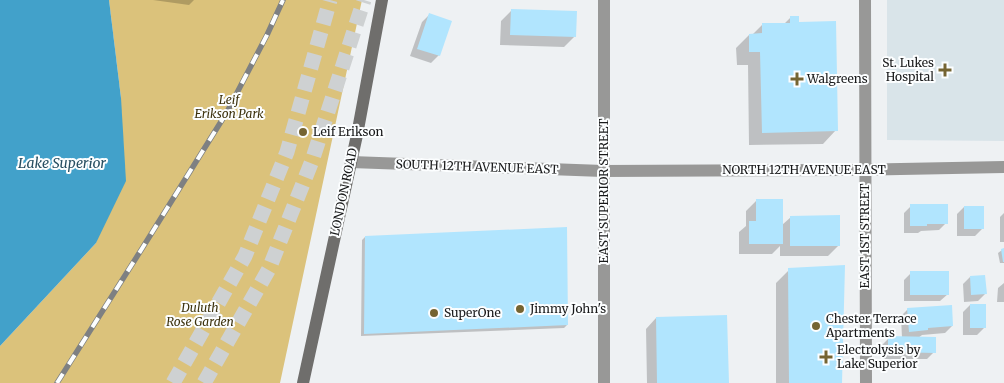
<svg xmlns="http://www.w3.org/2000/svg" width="1004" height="383" viewBox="0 0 1004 383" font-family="Merriweather,serif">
<rect width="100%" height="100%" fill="#eef1f3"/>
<path fill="#d9e4e9" d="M887,0H1004V141L887,140Z"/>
<path fill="#dbc27b" d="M109,0H362L280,383H0V346L96,243L121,98Z"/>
<path fill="#42a1ca" d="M0,0H109L121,98L126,181L96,243L0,346Z"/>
<path fill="#0003" d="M153,0H194L189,5Z
M511,11L575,36L564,47L500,45L501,21Z
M429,15L439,55L431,63L410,56L422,22Z
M791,17L798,23L836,130L823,144L749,145L748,65H737L736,48L749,35H752L762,25L784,24Z
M756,201L782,225L791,217L839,245L828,256H780V246L772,254H739V232L746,226V211Z
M911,206L946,223L939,230L921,231L918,233H904V213Z
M964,207L982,229L975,236H957V214Z
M1004,213V242H1000V217Z
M365,237L567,325L564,328L361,336L362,240Z
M1002,250H1004V263H1000L998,253Z
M789,270L841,383H776V283Z
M911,273L948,294L940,301H904V280Z
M970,277L985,294L978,301L964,302L963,284Z
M1004,283V302H997L998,288Z
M970,305L984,328L977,335H963V312Z
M908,309L952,326L945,333L922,335L918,338L934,352L927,359H882V345L889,338H902L901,316Z
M656,318L728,383H647L646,329Z"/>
<path fill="#b1e5fe" d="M511,9L577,11L576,37L510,35Z
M429,13L452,21L440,56L417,49Z
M790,16H799V22L836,21L838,131L762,133L760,52H749V34L762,33V23H790Z
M756,199H783V244H749V221H756Z
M910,204H948V224H927V226H910Z
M964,206H984V229H964Z
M840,215V246H790V216Z
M567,227L568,325L364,334L365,236Z
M1004,248V262H1003L1001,249Z
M845,265L842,383H789L788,268Z
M910,271H949V295H910Z
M985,275L987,294L971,295L970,276Z
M970,304H986V328H970Z
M952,305L953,326L928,328V330L909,332L907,308Z
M727,315L729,383H657L656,317Z
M888,336L936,337V353L888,352Z"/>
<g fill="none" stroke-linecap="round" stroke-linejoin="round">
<path stroke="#ced1d2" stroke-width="15" stroke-dasharray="15 8" stroke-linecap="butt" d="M173,383L245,256L287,152L330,0
M204,383L269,269L312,161L364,0"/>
<path stroke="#989897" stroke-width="12" d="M351,162L603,171"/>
<path stroke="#989897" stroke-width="12" d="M604,0V383
M865,0L866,383
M603,171L849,170L1004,167"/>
<path stroke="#6f6e6c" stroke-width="12" d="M303,383L357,135L382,0"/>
<g stroke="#7e8082" stroke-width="5.5">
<path id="rail" d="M57,383L143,247L227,112L267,35L283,0"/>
</g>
<use href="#rail" stroke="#fcfeff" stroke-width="4" stroke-dasharray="11" stroke-linecap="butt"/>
</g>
<g fill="#756432" stroke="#fcfeff" stroke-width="2">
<path d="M942.5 62.5h5v5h5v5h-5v5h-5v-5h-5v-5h5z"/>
<path d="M794.5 71.5h5v5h5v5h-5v5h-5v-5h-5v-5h5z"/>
<circle cx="303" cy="132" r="5"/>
<circle cx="520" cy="309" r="5"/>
<circle cx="434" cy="313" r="5"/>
<circle cx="816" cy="326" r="5"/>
<path d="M823.5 349.5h5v5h5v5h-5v5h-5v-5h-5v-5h5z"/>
</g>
<g text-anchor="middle" stroke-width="4" stroke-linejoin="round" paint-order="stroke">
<g font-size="12" fill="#18191a" stroke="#fcfeff" text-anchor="start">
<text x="934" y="67" text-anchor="end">St. Lukes<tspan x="934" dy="14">Hospital</tspan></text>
<text x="807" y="83">Walgreens</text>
<text x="313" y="136">Leif Erikson</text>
<text x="530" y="313">Jimmy John's</text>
<text x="444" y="317">SuperOne</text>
<text x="826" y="323">Chester Terrace<tspan x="826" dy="14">Apartments</tspan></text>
<text x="837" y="354">Electrolysis by<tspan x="837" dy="14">Lake Superior</tspan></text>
</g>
<g font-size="12" font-style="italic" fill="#3c310c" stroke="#fcfeff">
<text x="229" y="104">Leif<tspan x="229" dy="14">Erikson Park</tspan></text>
<text x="200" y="312">Duluth<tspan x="200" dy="14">Rose Garden</tspan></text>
</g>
<g font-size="12" fill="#18191a" stroke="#fcfeff">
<text transform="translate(477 167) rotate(2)" y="4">SOUTH 12TH AVENUE EAST</text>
<text x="804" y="174">NORTH 12TH AVENUE EAST</text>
<text transform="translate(604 191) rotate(-90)" y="4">EAST SUPERIOR STREET</text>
<text transform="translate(344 192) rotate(-78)" y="4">LONDON ROAD</text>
<text transform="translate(865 236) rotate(-90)" y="4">EAST 1ST STREET</text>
</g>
<g font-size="14" font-style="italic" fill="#264e61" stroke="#fcfeff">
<text x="62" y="168">Lake Superior</text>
</g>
</g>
</svg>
